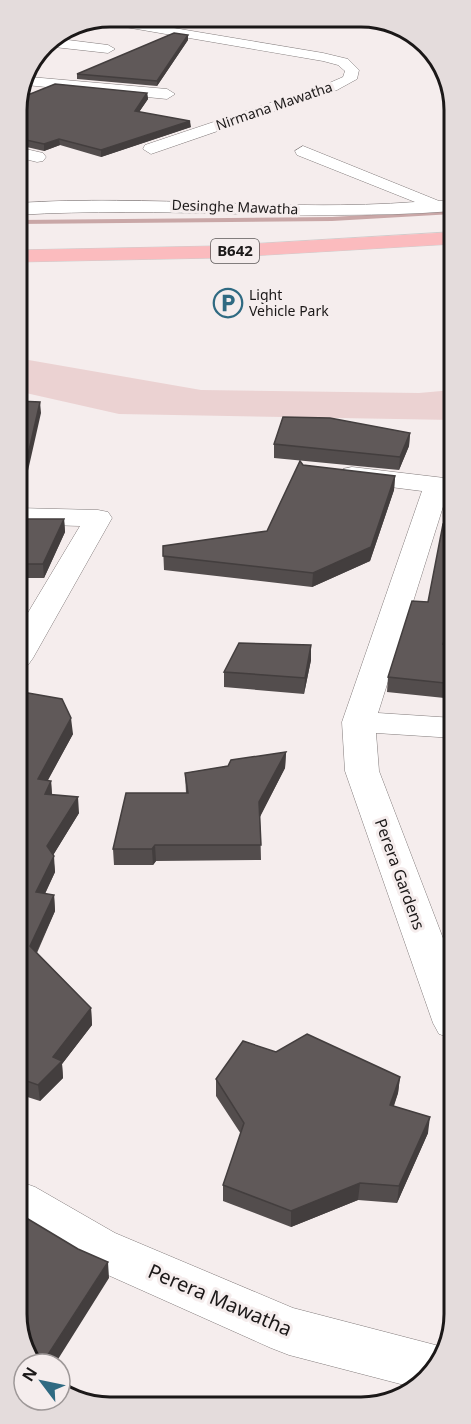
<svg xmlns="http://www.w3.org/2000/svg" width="471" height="1424" viewBox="0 0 471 1424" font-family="'Noto Sans',sans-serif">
<rect width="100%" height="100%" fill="#f5eded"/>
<path fill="#ebd2d2" d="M17,358L201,390L419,393L453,390V420L119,414L17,391Z"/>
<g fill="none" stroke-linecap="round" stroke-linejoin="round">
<path fill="#c9a7a7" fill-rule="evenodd" d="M453,210V214L332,221L17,224V220L332,217Z"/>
<g stroke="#837c7c" stroke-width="1">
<path id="minor" d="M108,17L323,53L348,59L359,70L357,79L337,90L151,154L143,149L145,145L327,84L343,77L345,71L338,65L323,61L96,22Z
M52,38L108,45L115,49L108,53L45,46L48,40Z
M30,77L167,89L175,94L167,99L26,85Z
M303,146L439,201L453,199V211C308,222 162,206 17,215V203C150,194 283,212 415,202L297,155L295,151Z
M17,147L43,153L46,157L43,161L37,162L17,157Z
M352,467L453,479V495L447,494L378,713L454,718V738L376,733L379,771L454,967V1039L439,1034L433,1023L345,771L342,722L422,491L343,481L339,475L343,469Z
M17,508L98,510L108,512L112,518L33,658L28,665L17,667V631L80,526L17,524Z
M18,1181L35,1187L115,1233L293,1308L443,1347L431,1375L412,1387L289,1355L271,1348L81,1263L18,1225Z"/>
</g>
<g stroke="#cdcccc" stroke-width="1">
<path id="major" d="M453,232V244L215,258L17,262V250L215,246Z"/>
</g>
<use href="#minor" fill="#fff" fill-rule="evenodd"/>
<use href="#major" fill="#fbbbbe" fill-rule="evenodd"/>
</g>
<path fill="#534d4d" d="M188,40L157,86L77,79V74Z
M147,93L148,99L139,112L191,127L101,157L60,145L44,151L18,145L17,146V104Z
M410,433L409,446L399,470L274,458V444Z
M303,465L395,476L394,490L370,561L312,587L164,570L163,546L267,531Z
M17,519H64L65,532L44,578H17Z
M453,524V625L446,644L453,645L454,699L387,692L388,677L428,602Z
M311,645V660L304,694L224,687V672Z
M17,710L73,734L47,781H51L52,794L79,813L53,855L55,872L45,894L54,895L55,911L37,953L91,1008L92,1025L62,1064L63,1078L40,1101L18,1094Z
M286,752L285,768L260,817L261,860L156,861L153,865H114L113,849L186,793L185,773L228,766Z
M276,1052L400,1077L398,1093L394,1106L428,1133L397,1203L358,1200L291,1227L223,1201V1185L241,1134L216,1096V1079Z"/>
<path fill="#433e3e" d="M188,35V40L157,86V81Z
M147,93L148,99L135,118V111Z
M190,121L191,127L101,157V150Z
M59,139L60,145L44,151V144Z
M40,402L41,413L20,506H17V495Z
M410,433L409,446L399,470L400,457Z
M395,476L394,490L370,561L312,587L313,573Z
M64,519L65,532L44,578L43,564Z
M453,615V625L441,659L443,644Z
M311,645V660L304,694L305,678Z
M71,718L73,734L40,795L38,779Z
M286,752L285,768L259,818V802Z
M51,781L52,797L45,794Z
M78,797L79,813L49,862L47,846Z
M155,845L156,861L153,865L152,849Z
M54,856L55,872L38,908L36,892Z
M54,895L55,911L32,962L30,946Z
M91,1008L92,1025L62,1064L63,1078L40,1101L38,1085L53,1057Z
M400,1077L398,1093L388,1121L390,1105Z
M430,1117L428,1133L397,1203L399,1186Z
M360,1183L358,1200L291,1227V1211Z
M108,1262L109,1278L55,1364H42Z"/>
<path fill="#605959" stroke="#433e3e" stroke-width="1.5" d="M174,33L188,35L157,81L77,74Z
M55,84L147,93L135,111L190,121L101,150L59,139L44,144L17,138V104L20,98Z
M17,401L40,402L19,494L17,495Z
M283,417L330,418L410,433L400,457L274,444Z
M300,461L303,465L395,476L371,547L313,573L163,556V546L267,531Z
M17,519H64L43,564H17Z
M443,524H453V615L443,644L453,645L454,684L388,677L412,601L428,602Z
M239,643L311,645L305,678L224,672Z
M28,693L62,699L71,718L38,779L51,781L45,794L78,797L47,846L54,856L36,892L54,895L30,946L91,1008L53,1057L62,1061L38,1085L18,1078L17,710Z
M286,752L259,802L261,845H155L152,849H113L126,793H188L185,773L228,766L231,760Z
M307,1034L400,1077L390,1105L430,1117L399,1186L360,1183L291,1211L223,1185L244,1123L216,1079L243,1041L276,1052Z
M18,1213L78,1249L108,1262L42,1364H35L18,1332Z
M60,1382L102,1406H92L60,1389Z"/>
<defs>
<g id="parking-ring" transform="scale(1.5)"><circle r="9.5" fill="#f5eded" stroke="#2f6a82" stroke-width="1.5"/><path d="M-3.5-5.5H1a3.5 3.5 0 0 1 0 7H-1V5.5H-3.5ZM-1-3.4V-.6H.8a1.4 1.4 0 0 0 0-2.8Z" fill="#2f6a82"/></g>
</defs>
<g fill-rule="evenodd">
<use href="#parking-ring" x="228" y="303"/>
</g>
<g text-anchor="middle" stroke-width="6" stroke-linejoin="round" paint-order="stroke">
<g font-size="14" fill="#1b1818" stroke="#f5eded">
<text transform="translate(274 106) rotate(-19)" y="5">Nirmana Mawatha</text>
<text transform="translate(235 207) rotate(2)" y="5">Desinghe Mawatha</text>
</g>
<g font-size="14" fill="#1b1818" stroke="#f5eded" text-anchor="start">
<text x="249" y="300">Light<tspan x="249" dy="16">Vehicle Park</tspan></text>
</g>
<rect fill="#f5eded" stroke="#5c5858" stroke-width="1.5" x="211" y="239" width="48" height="24" rx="4.5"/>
<g font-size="15" font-weight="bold" fill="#1b1818">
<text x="235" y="256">B642</text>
</g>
<g font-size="16" fill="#1b1818" stroke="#f5eded">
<text transform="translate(400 874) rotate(70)" y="6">Perera Gardens</text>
</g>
<g font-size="20" fill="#1b1818" stroke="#f5eded">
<text transform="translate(220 1300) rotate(23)" y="7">Perera Mawatha</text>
</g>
</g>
<path d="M0 0H471V1424H0ZM110 27H361A83 83 0 0 1 444 110V1314A83 83 0 0 1 361 1397H110A83 83 0 0 1 27 1314V110A83 83 0 0 1 110 27Z" fill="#e4dcdc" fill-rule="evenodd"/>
<path fill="none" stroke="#1b1818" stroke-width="3" d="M110 27H361A83 83 0 0 1 444 110V1314A83 83 0 0 1 361 1397H110A83 83 0 0 1 27 1314V110A83 83 0 0 1 110 27Z"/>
<g transform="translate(42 1382) rotate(302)"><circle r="28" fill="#f5eded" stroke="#9e9898" stroke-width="1.5"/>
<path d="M0-4.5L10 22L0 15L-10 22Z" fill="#2f6a82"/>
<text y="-9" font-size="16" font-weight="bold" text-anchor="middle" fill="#1b1818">N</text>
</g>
</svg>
